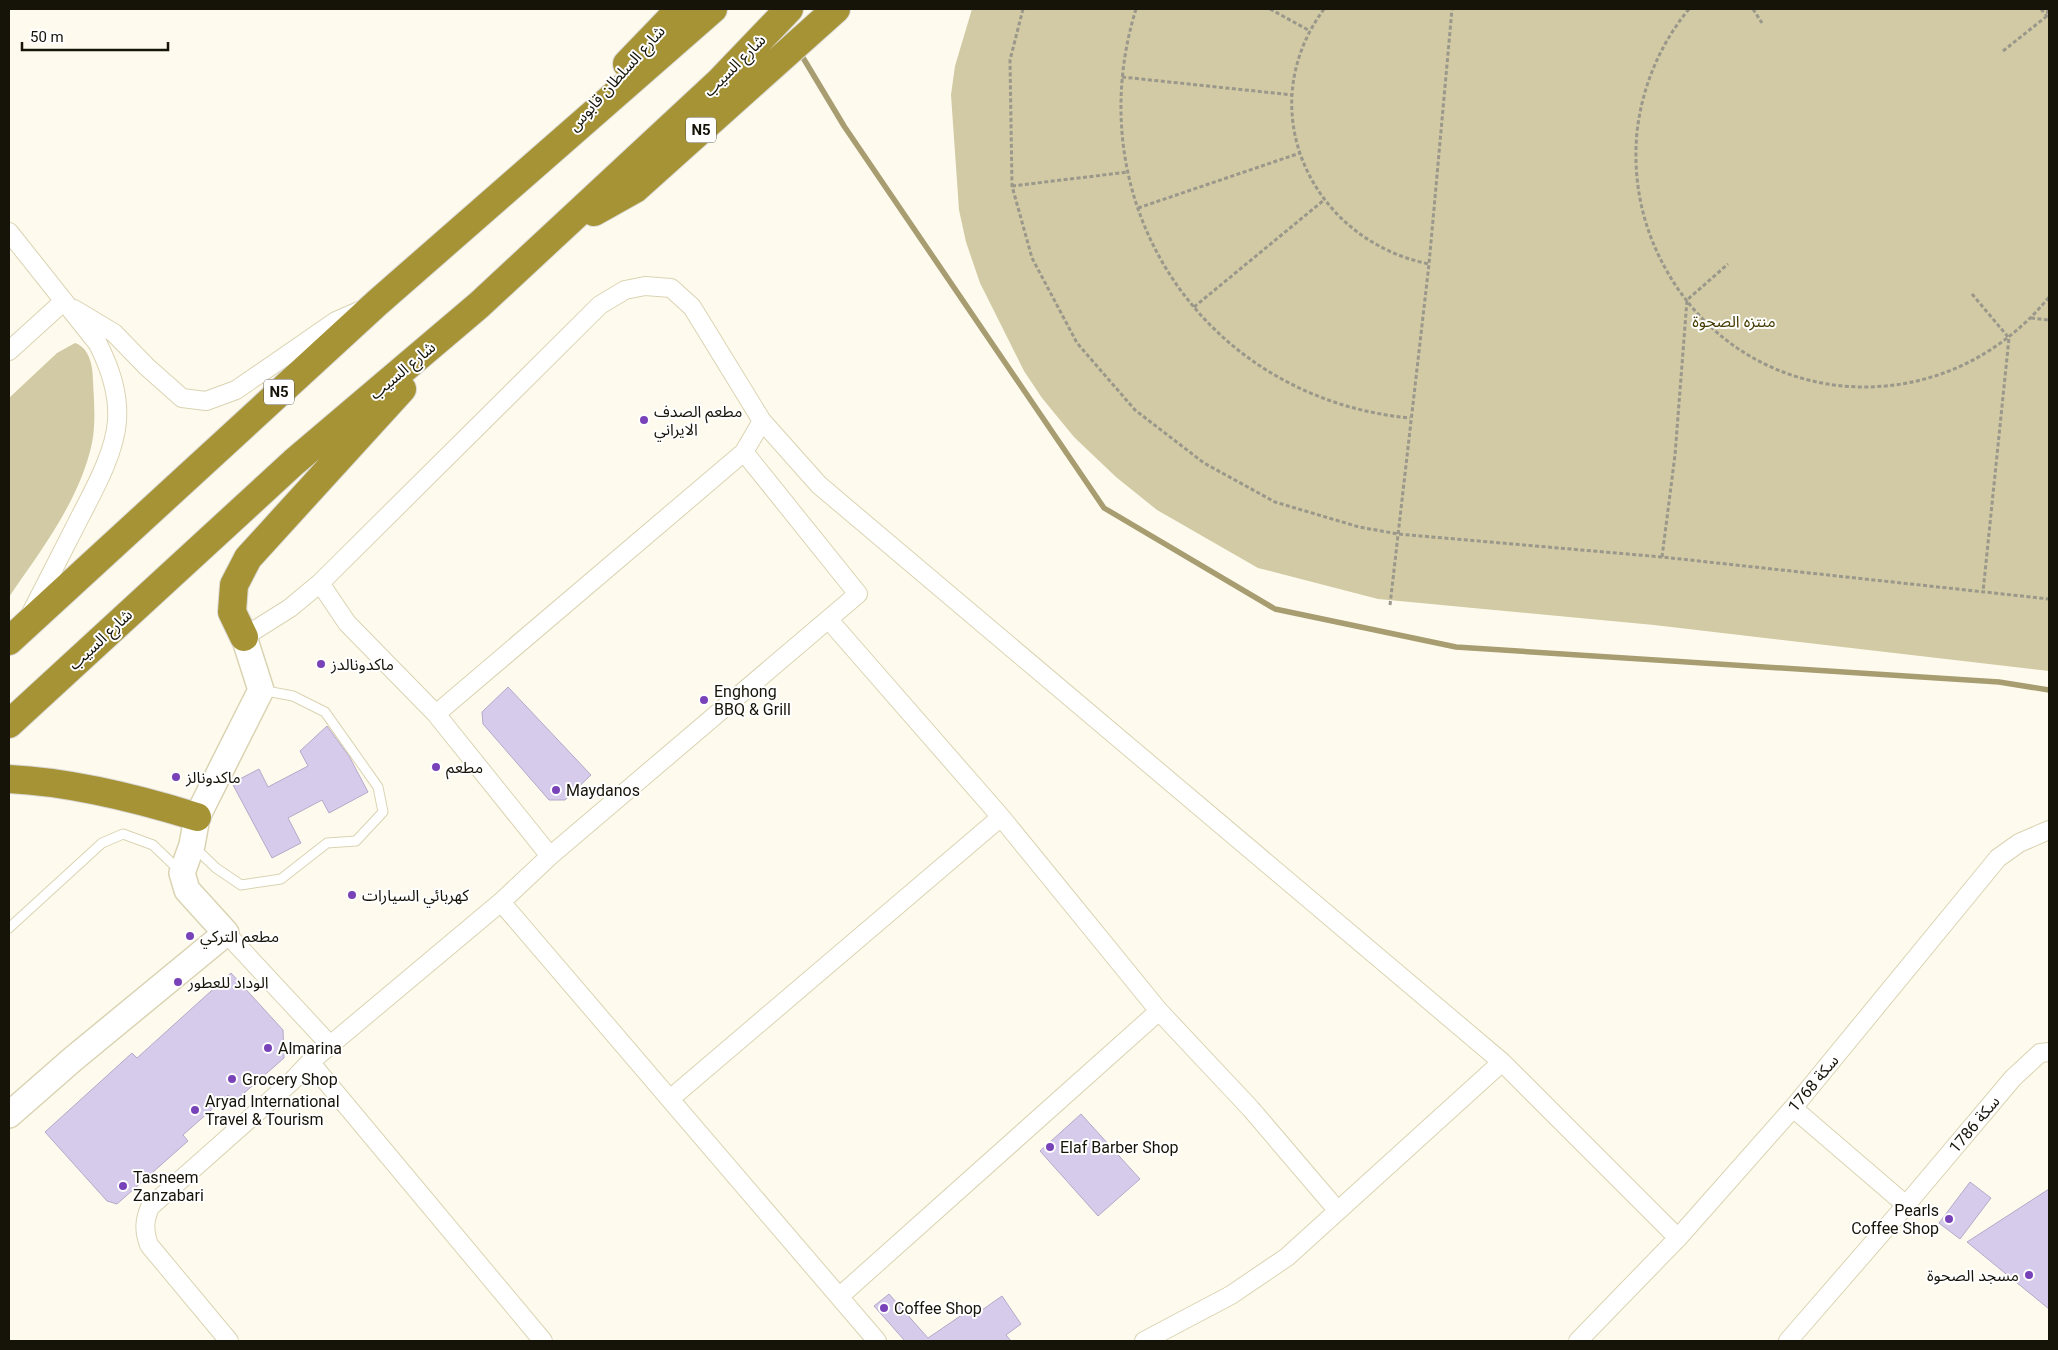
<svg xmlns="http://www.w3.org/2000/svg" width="2058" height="1350" viewBox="0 0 2058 1350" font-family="Roboto,'Noto Sans Arabic',sans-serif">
<rect width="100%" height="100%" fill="#fefbee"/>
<path fill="#d2caa4" d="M972,9H2049V671L1654,625L1378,599L1258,568L1157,510L1116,477L1074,437L1042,398L1024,371L980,283L966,242L959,210L951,95L955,66Z
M75,343C90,348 93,367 93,381C94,401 96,423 92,443C80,500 41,550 9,597V398L57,353Z"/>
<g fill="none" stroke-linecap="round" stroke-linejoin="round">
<path stroke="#a79d71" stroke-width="5.5" d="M802,56L844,126L1104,508L1275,609L1456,647L1999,682L2049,690"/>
</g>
<path fill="#d6cbeb" stroke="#b4a9c8" d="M508,687L591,775L565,800H549L483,724L482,712Z
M327,726L349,756L368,792L329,813L322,800L288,818L301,843L272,858L232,783L259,769L268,787L308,766L300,751Z
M231,973L283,1030L284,1058L234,1102L228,1095L183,1135L188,1141L117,1204L107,1201L45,1132L132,1053L137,1058Z
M1081,1114L1140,1179L1098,1216L1040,1151Z
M1970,1182L1991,1198L1960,1239L1939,1223Z
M2049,1189V1309L1967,1242Z
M889,1294L928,1338L978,1304L982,1310L1002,1296L1021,1324L1006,1335L1011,1341H905L874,1306Z"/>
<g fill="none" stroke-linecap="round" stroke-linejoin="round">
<g stroke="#dad3b2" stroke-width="11">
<path id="lane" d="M194,847L216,868L241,885L281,879L327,843L356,841L383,812L378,787L325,712L293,696L261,690
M9,928L102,843L123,834L153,845L180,871"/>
</g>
<g stroke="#dad3b2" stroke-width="20">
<path id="street" d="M9,232L98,344C110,368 119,393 117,421C115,452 94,490 80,517C64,549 47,581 31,613
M74,309L114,333L147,367L182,398L206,401L236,390L336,321L359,311
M9,351L63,302
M829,620L1001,817L1159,1011L1251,1109L1338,1211
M244,637L290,608L320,583
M436,714L744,452L762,421
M550,856L436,714L347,623L320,583L600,305L625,290L645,286L671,288L692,307L762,421L819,485L1502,1062L1678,1238
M501,902L877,1341
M226,933L330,1045
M310,1062L543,1341
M670,1099L1001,817
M1793,1108L1906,1205
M840,1296L1159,1011
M229,1341L149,1245C144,1231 144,1221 150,1207L291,1082L310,1062L501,902L550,856L858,594L744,452
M1144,1341L1231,1295L1287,1257L1502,1062
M1578,1341L1678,1238L1793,1108L1998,858L2019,843L2049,830
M1788,1341L1906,1205L2013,1078L2040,1053L2049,1052"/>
</g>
<g stroke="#dad3b2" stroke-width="28">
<path id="secondary" d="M9,1115L73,1059L226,933L187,890L182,873L192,845L197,817L261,690L244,637"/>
</g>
<g stroke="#dad9d7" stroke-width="30">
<path id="highway" d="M627,64L680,9
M594,212L635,189L836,9
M244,637L232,612L234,585L248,558L402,389
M9,641L377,303L713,9
M9,724L294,462L479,305L720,81L789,9
M9,779C72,782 136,798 197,817"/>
</g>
<path stroke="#9a978b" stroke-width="3" stroke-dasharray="4 2.5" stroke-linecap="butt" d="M1023,9L1010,60L1012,186L1032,258L1077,343L1135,410L1204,463L1275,502L1359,527L1398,534L1662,557L2049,599
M1136,9C1075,206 1206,399 1410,418
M1270,9L1310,31
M1324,9C1250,109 1311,240 1429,264
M1689,9C1660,44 1642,87 1637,132C1633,174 1640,216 1658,254C1733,413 1940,432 2049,297
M1753,9L1762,23
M2041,9L2049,19
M2003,51L2047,16L2048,9
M1122,77L1293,95
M1012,186L1128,172
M1138,208L1300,153
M1972,294L2009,338L1983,592
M1194,307L1324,200
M2031,318L2049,320
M1662,557L1675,455L1687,300L1728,264
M1390,605L1429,264L1452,9"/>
<use href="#lane" stroke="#fff" stroke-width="9"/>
<use href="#street" stroke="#fff" stroke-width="18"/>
<use href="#secondary" stroke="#fff" stroke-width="25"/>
<use href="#highway" stroke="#a69336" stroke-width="28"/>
</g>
<g fill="#7842b9" stroke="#fff" stroke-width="2">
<circle cx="644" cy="420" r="5"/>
<circle cx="321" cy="664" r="5"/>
<circle cx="704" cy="700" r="5"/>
<circle cx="436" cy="767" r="5"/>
<circle cx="176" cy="777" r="5"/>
<circle cx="556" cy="790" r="5"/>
<circle cx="352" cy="895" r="5"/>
<circle cx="190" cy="936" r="5"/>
<circle cx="178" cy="982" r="5"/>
<circle cx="268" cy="1048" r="5"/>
<circle cx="232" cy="1079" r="5"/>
<circle cx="195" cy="1110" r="5"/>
<circle cx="1050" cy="1147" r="5"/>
<circle cx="123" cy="1186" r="5"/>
<circle cx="1949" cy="1219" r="5"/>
<circle cx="2029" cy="1275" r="5"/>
<circle cx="884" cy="1308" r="5"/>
</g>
<g text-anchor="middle" stroke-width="4" stroke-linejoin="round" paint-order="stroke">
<g fill="#fff" stroke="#5c5a52" stroke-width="1">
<rect x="686" y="117.5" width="30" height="25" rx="4"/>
<rect x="264" y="379.5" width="30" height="25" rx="4"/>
</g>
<g font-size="15" font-weight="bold" fill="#161308">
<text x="701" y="135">N5</text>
<text x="279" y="397">N5</text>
</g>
<g font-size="16" fill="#161308" stroke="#fff">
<text transform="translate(734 65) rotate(-45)" y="6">شارع السيب</text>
<text transform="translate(616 78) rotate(-48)" y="6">شارع السلطان قابوس</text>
<text transform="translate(402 370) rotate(-40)" y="6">شارع السيب</text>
<text transform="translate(100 639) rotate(-43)" y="6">شارع السيب</text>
<text transform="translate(1813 1083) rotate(-50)" y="6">سكة 1768</text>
<text transform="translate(1974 1124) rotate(-50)" y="6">سكة 1786</text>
</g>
<g font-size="16" fill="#453a00" stroke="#fff">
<text x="1734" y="327">منتزه الصحوة</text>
</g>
<g font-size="16" fill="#161308" stroke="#fff" text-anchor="start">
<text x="654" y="417">مطعم الصدف<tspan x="654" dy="18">الايراني</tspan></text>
<text x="331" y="670">ماكدونالدز</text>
<text x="714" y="697">Enghong<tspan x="714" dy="18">BBQ &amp; Grill</tspan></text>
<text x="446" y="773">مطعم</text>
<text x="186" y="783">ماكدونالز</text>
<text x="566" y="796">Maydanos</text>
<text x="362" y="901">كهربائي السيارات</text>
<text x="200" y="942">مطعم التركي</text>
<text x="188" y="988">الوداد للعطور</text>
<text x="278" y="1054">Almarina</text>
<text x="242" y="1085">Grocery Shop</text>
<text x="205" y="1107">Aryad International<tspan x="205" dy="18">Travel &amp; Tourism</tspan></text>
<text x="1060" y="1153">Elaf Barber Shop</text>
<text x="133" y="1183">Tasneem<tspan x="133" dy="18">Zanzabari</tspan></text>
<text x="1939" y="1216" text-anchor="end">Pearls<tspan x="1939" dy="18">Coffee Shop</tspan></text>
<text x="2019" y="1281" text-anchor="end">مسجد الصحوة</text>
<text x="894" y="1314">Coffee Shop</text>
</g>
</g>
<rect width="2058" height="1350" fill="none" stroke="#161308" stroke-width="20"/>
<path d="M22 42v8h146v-8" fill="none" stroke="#161308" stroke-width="2.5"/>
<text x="30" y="42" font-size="15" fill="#161308" stroke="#ffffff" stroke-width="4" paint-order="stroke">50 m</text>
</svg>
